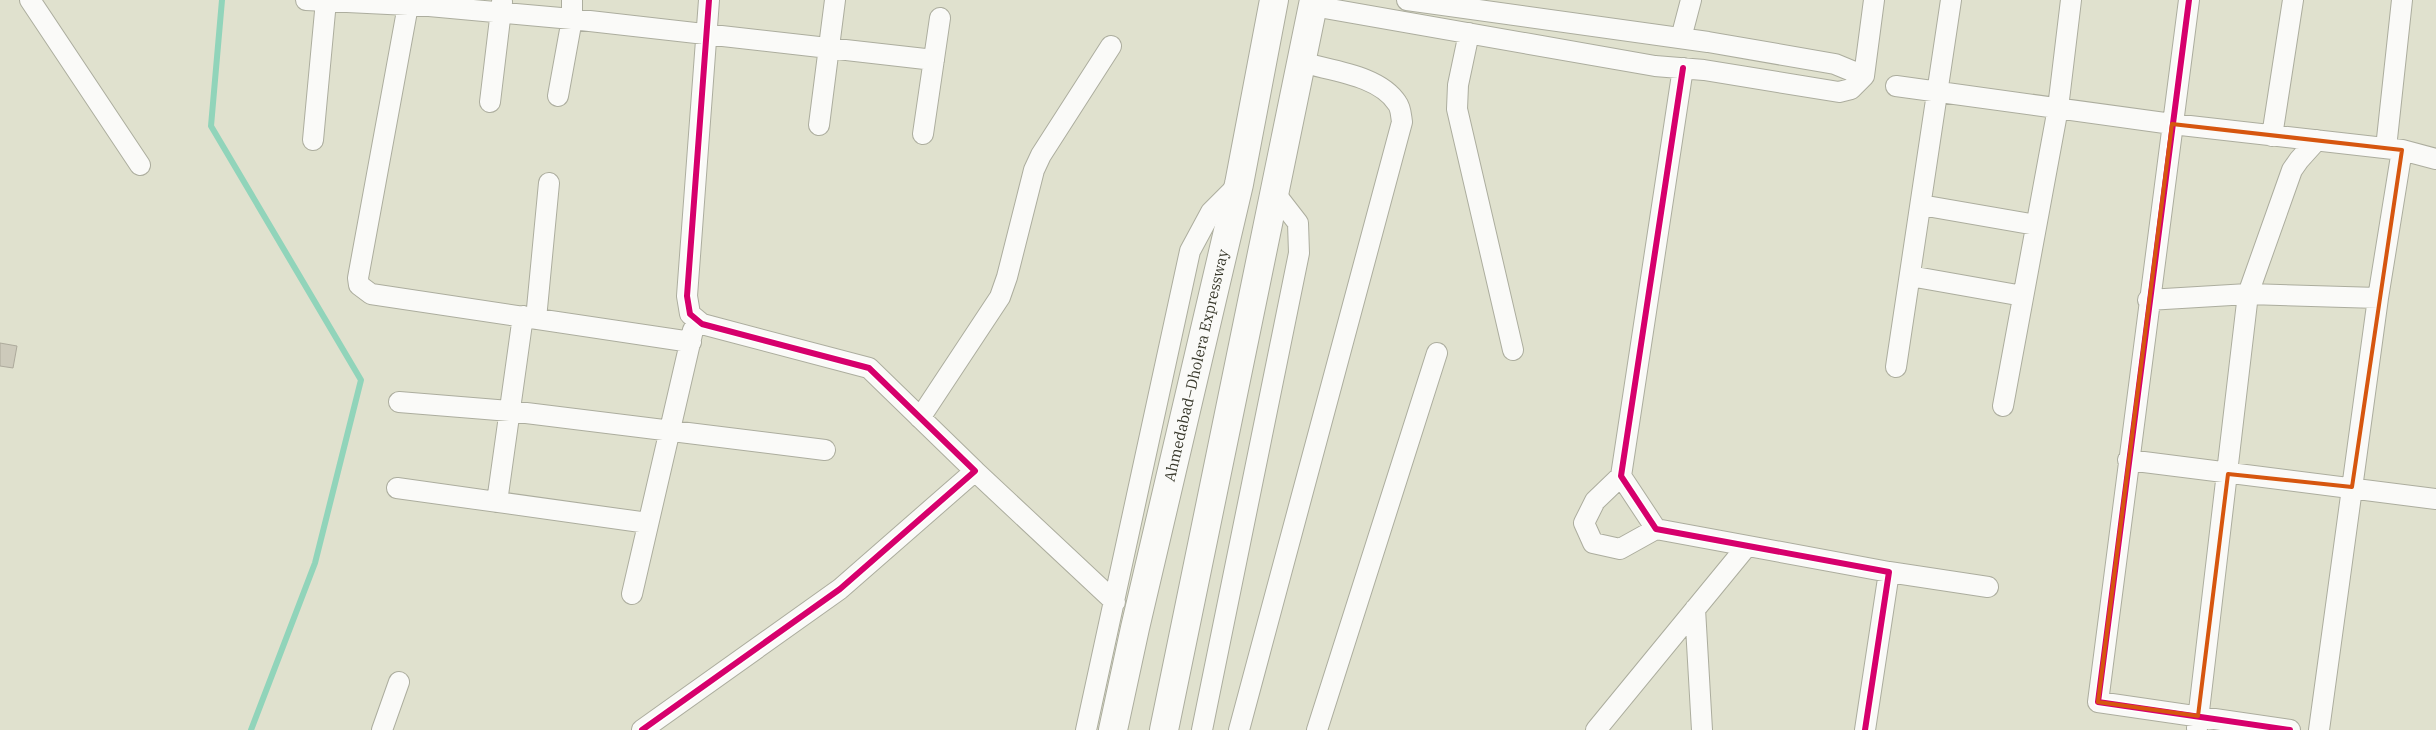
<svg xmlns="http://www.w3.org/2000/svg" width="2436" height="730" viewBox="0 0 2436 730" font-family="'IBM Plex Serif',serif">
<rect width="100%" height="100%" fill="#e0e1ce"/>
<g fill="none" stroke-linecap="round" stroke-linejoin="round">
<path stroke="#91d4ba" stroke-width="6" d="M222,0L211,126L361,380L315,563L251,730"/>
</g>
<path fill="#cdcabb" stroke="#adaa9c" d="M0,343L17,346L13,368L0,366Z"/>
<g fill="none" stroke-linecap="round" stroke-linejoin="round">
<g stroke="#acad9e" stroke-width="22">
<path id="minor" d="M30,0L140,165
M306,0L429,6L572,19L934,60
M409,0L358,278L359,285L371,294L691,342
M1407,0L1708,42L1835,64L1864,76
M2189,0L2098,702L2290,730
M1313,6L1655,66L1704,70L1839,92L1851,89L1864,76L1874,0
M1469,33L1458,85L1457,109L1513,350
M1681,38L1691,0
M1683,68L1621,476L1656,529L1889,572L1865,730
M1896,86L2172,124L2402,150L2436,159
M558,96L572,19V0
M490,102L502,2
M819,125L835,0
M923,134L940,18
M2272,136L2293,0
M313,140L326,1
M2386,148L2402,0
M1921,205L2036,225
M1910,276L2023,296
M2148,300L2248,294L2378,298
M536,319L549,183
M1896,367L1951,0
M399,402L510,411L825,450
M2003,406L2058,108L2071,0
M920,418L1000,297L1007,277L1034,170L1041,155L1111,46
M2128,460L2436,499
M975,471L1115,602
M1621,476L1595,501L1584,523L1593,543L1620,549L1656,529
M397,488L648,523
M497,502L523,316
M1889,572L1988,587
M632,594L693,330
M1695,609L1702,730
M2197,728L2248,294L2292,170L2299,160L2317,140
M382,730L399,682
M642,730L840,589L975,471L869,368L702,324L690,314L687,296L709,0
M1086,730L1190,251L1211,212L1239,184
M1202,730L1299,253L1298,223L1274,192
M1239,730L1402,122C1401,116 1401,108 1397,103C1379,75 1331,71 1301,62
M1317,730L1437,353
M1596,730L1747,546
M2319,730L2378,298L2402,150"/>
</g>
<g stroke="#acad9e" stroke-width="30">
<g id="highway">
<path id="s1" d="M1113,730L1135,628L1239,184L1274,0"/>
<path d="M1164,730L1314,0"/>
</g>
</g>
<use href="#minor" stroke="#fafaf8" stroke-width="20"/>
<use href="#highway" stroke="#fafaf8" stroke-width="28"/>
<g stroke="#fff" stroke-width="9">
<path id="cycleway" d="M2189,0L2098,702L2290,730
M1683,68L1621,476L1656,529L1889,572L1865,730
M642,730L840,589L975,471L869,368L702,324L690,314L687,296L709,0"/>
</g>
<use href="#cycleway" stroke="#d6006c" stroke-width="6"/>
</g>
<path fill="none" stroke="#d6560f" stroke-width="4" stroke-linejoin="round" d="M2172,124L2402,150L2352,487L2228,474L2198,716L2098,702Z"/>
<g text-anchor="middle" stroke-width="4.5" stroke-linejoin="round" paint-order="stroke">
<g font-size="15" fill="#38382b" stroke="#fff">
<text dy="5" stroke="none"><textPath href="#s1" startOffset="374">Ahmedabad–Dholera Expressway</textPath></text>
</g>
</g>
</svg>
